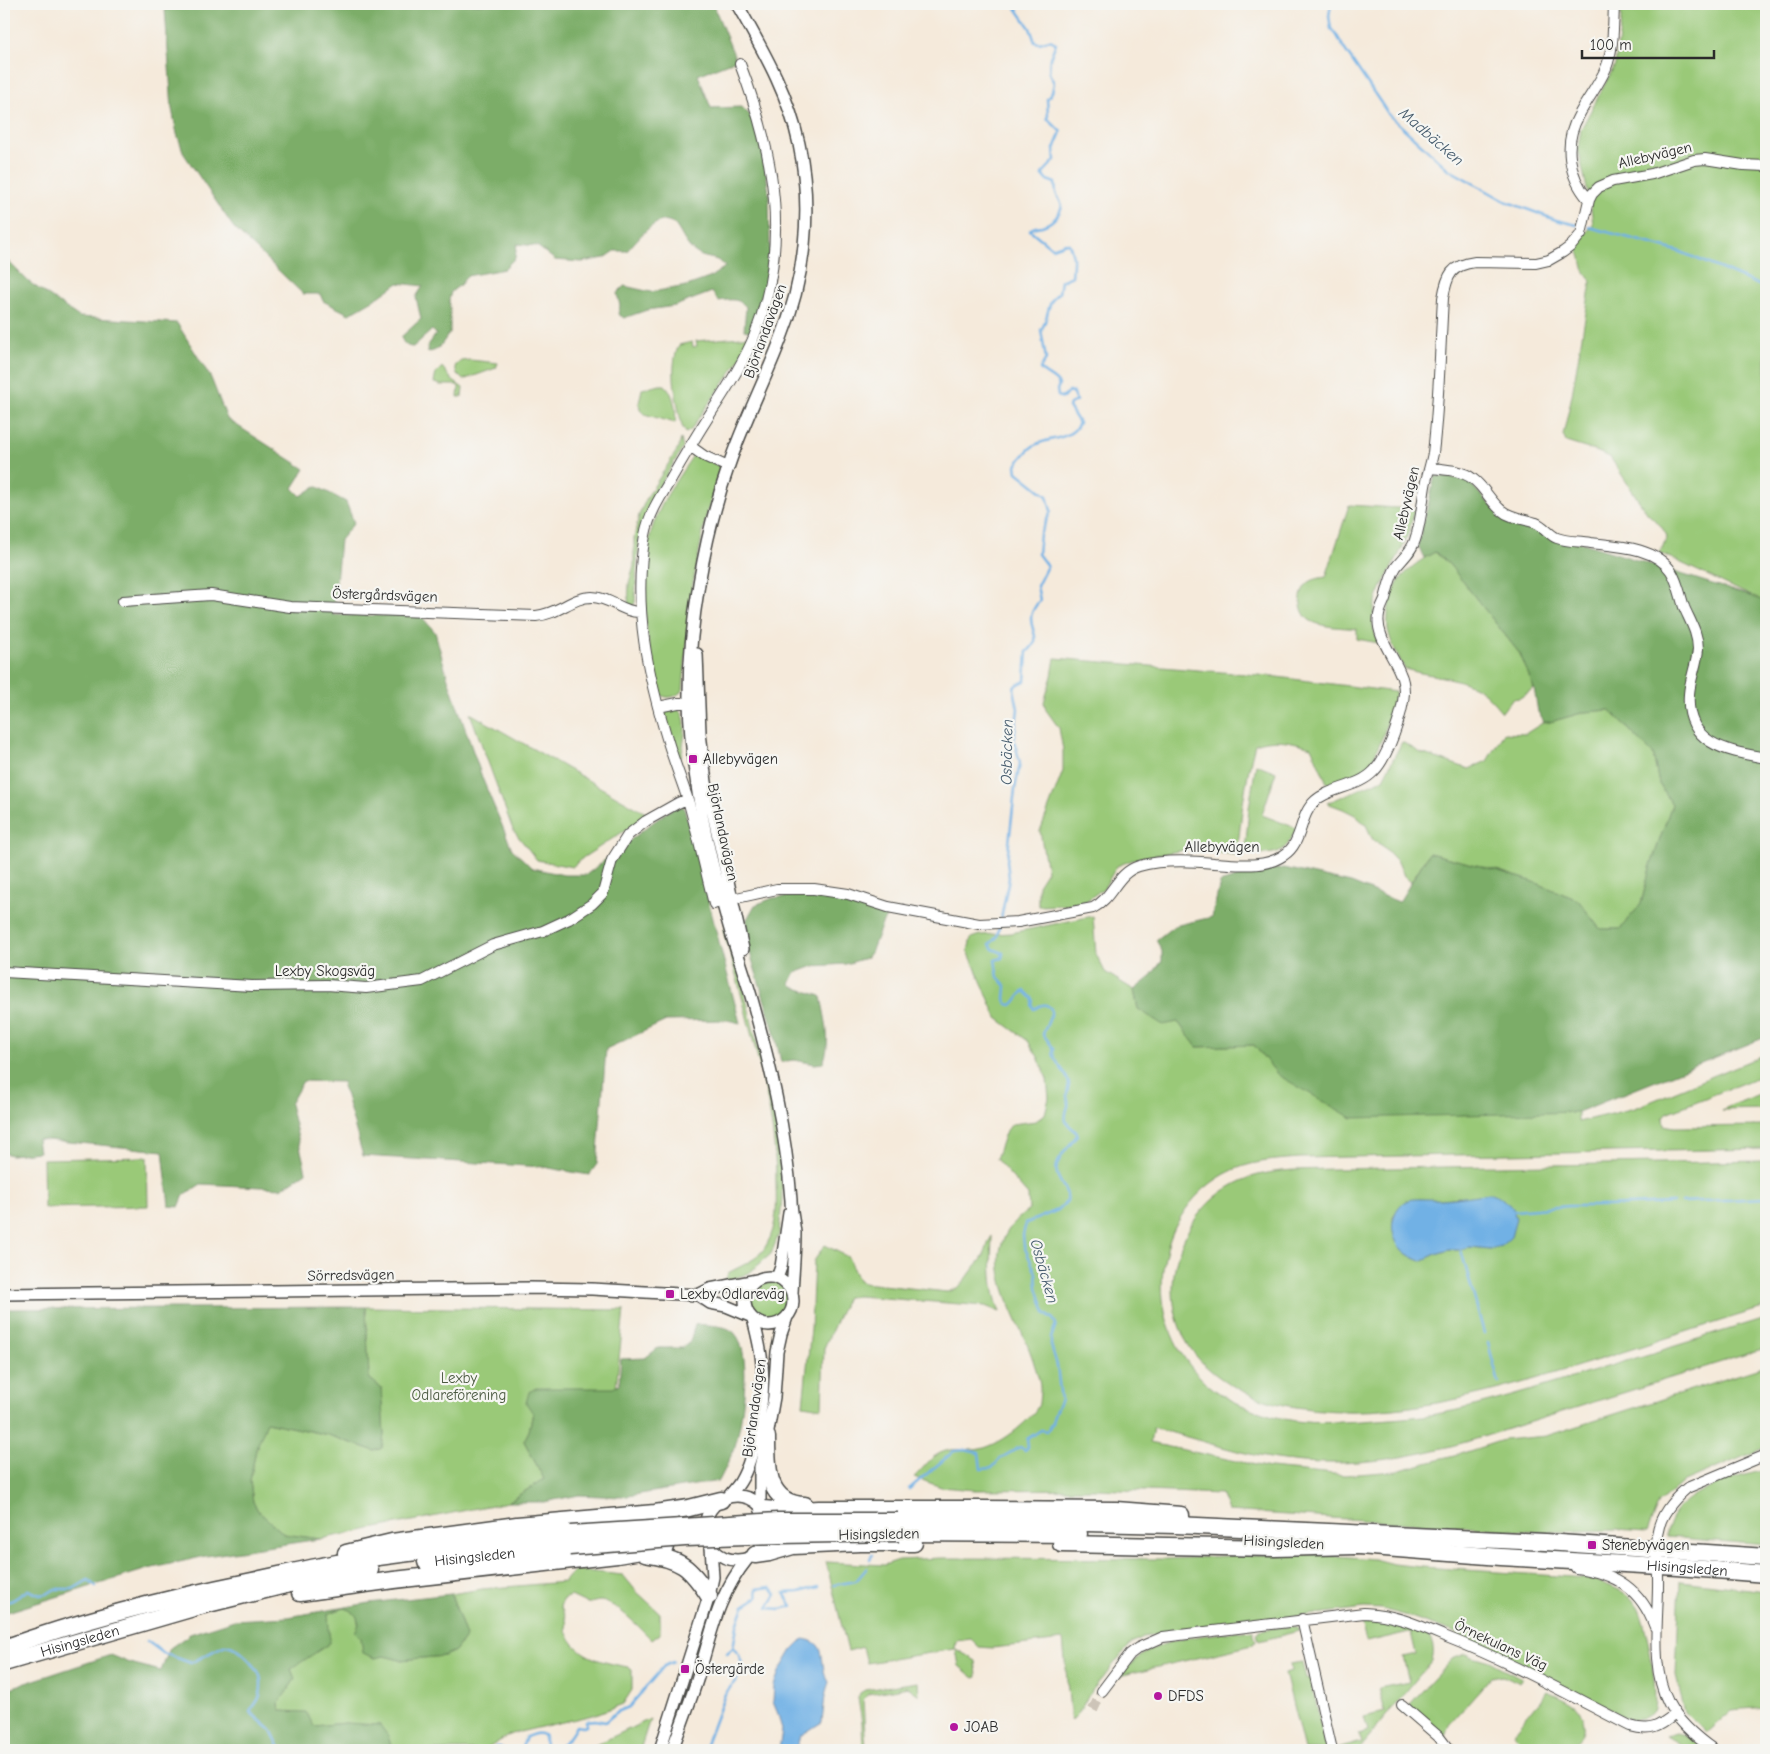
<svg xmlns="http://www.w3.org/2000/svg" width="1770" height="1754" viewBox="0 0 1770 1754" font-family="'Comic Neue',sans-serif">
<rect width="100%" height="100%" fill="#f6f6f2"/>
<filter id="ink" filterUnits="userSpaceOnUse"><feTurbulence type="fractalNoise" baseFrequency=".02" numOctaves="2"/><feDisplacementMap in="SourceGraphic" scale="10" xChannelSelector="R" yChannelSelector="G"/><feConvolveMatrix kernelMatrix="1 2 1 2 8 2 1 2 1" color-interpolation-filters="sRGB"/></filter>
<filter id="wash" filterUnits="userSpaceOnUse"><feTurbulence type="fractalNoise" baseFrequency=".0096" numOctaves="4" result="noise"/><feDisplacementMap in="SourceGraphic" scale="20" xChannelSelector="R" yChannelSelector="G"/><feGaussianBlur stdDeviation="1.12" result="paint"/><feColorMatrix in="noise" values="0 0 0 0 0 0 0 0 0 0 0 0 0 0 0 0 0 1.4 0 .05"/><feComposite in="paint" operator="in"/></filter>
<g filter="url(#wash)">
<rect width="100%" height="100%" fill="#f5eadb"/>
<path fill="#9ac978" stroke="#627a52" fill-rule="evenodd" d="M1621,4H1766V603L1660,553L1667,536L1661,526L1647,513L1610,457L1598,452L1566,442L1563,435L1572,395L1591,283C1590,277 1588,277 1585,272C1580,264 1584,258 1576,248L1585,234L1593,225L1591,207L1578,148L1581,129L1615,65L1621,22Z
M752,336C737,371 710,398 691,430L686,433L682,426C677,401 668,368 679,345L692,342L693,347L697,346L696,341Z
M470,360L498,363L496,368L463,380L457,374L455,366L461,361Z
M442,367L452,380L463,388L462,397H458L459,387L457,385H439V384L434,383L436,373Z
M660,385H665C674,393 677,412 675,423L644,414L640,410L639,403L642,389Z
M681,439L683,448C670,470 654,491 646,515C636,542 637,574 635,603L633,605L628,606L629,583L634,565V538L639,515L647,497L678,449Z
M694,454L721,467L706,517L691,593L683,690C676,697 668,700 659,694C646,646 636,571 654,523C663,498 679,476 694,454Z
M1349,505L1414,509C1412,522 1409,534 1403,546C1393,568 1370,599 1373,625C1373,631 1377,637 1379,643L1357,639V629C1343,627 1324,628 1311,621C1299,614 1297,593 1308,583C1313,579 1320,578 1326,577Z
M1435,552L1449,564L1520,654L1534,688L1520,698L1512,699L1502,712C1494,703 1485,691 1473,686C1452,676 1427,676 1405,669C1398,656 1391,644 1388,630C1387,625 1388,619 1388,614C1391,582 1408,567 1435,552Z
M1055,658L1269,676L1396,692L1383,736L1370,766L1356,777L1336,787L1327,783L1311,747C1291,741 1276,737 1255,744C1245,780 1241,817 1237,855L1191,849L1138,858L1117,866L1104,888L1086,901L1067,905L1038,906V885L1047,871L1040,831L1063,771V750L1059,728L1046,710L1044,702L1052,676Z
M677,709C691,715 683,745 681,757L676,758L664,716L667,711Z
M1610,710L1653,754L1659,784L1672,804L1650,868L1641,904L1620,929H1600L1578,900L1534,882L1496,870L1429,853L1411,882L1404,876L1398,862L1383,846L1373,840L1366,825L1355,815L1343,809L1327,803L1383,779L1402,742L1421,753L1469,769L1487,761L1504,733L1525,734L1544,722H1550L1585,712Z
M470,713L649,815L584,857L572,867L537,860L513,830Z
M1256,764L1276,772L1262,815L1296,828C1285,858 1273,854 1245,853L1249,808Z
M1093,916L1096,954L1105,972L1134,990L1138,1009L1178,1022L1197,1047L1254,1045L1278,1075L1578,1112V1122L1635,1108L1766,1054V1074L1672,1111L1667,1113L1663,1118L1664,1125L1674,1127L1766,1126V1149L1300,1158C1275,1160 1248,1161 1225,1174C1151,1216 1142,1319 1200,1377C1222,1400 1255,1412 1285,1419C1311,1425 1336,1422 1362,1421C1394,1419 1426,1417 1457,1410C1509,1398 1559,1382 1610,1366C1662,1350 1714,1334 1766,1318V1348L1473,1440C1393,1463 1323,1472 1241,1452C1212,1445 1183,1435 1153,1428L1150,1443L1270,1468L1345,1475L1396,1471L1454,1456L1503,1440L1546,1436L1766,1366V1447L1682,1483L1659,1503L1647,1532L1617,1530L1537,1532L1228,1511L1221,1494L1095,1489L975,1490L941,1487L914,1477C921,1471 928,1461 935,1456C949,1447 958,1450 972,1450C994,1450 1025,1426 1037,1408C1040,1404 1039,1398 1040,1393C1041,1381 1036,1371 1033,1360C1016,1309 969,1251 1029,1210L1028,1195L996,1159L1005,1133L1012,1124L1036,1121L1045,1114L1049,1098L1047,1079L1038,1057L1028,1041L997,1018L968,951L971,938L981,935L1011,933Z
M725,928L740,973L776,1122L782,1165V1198L779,1234L771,1254L749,1273L725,1282L728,1273C742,1265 759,1260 767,1244C777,1226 777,1206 776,1185C776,1128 765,1084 750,1029C742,997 734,965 724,934L723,930Z
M1766,1091V1109L1721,1110Z
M147,1157L148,1206L44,1208L43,1159Z
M1766,1161V1307C1710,1324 1654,1342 1598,1360C1501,1390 1398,1423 1296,1407C1260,1402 1221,1385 1197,1357C1150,1300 1176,1210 1241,1181C1270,1168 1305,1170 1335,1169ZM1460,1197L1490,1249L1469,1247L1461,1250H1449L1436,1254L1421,1261C1397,1252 1393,1240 1393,1216L1398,1210L1419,1199L1433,1200Z
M992,1236C991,1262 990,1288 1000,1312L985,1306L858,1296L847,1297L824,1348L822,1408L803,1405L811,1329L814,1261L825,1245L848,1257L857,1278L863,1283L947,1292C964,1287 965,1279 975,1267C977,1264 981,1261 983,1257C987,1250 987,1243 992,1236Z
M749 1300a20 20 0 1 1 40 0a20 20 0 1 1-40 0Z
M366,1307L624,1310L616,1389L537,1394L529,1431L524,1441L544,1479L508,1502L320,1539L284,1534L259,1512L253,1502L250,1481L256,1449L266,1422L328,1435L375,1451L384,1435L381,1388L369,1378Z
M1766,1469V1545L1667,1537C1665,1495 1734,1476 1766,1469Z
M1312,1554L1374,1559L1393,1564L1422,1567L1587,1578C1604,1584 1626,1589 1637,1605C1646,1616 1660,1699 1653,1711C1648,1718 1641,1719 1633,1720L1454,1632L1408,1616L1381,1609L1365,1608L1202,1628L1143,1637L1132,1643L1122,1654L1090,1693L1078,1714L1071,1721L1063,1640L993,1648L979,1647L971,1639L956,1641L955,1649L867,1663L863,1647L848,1651L826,1562L884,1565L899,1560L942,1558L1167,1559L1246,1555Z
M575,1570L623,1575L637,1592L660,1613V1634L652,1640C641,1629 616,1602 600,1601C596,1601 591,1603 588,1604L571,1596L564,1599L560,1606C562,1610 565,1615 566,1620C567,1626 565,1630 568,1635C579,1658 606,1663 628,1667L632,1670V1690L623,1704L593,1715L511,1734L485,1750H399L391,1746L388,1736L346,1723L314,1726L292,1712L280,1711L279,1703L295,1679L291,1669L308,1656L328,1614L343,1608L351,1610L357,1617L361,1638L375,1658L384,1656L400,1660L444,1656L455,1651L466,1636L451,1594L482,1589L564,1582Z
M1680,1581L1766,1591V1707L1732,1710L1706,1733L1685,1712L1676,1676Z
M1380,1617L1425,1633C1433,1640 1435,1649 1432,1660L1358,1750H1338L1337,1749L1362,1742L1359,1734L1368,1731L1364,1717L1385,1712L1379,1688L1409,1682L1403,1657L1416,1654L1411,1633L1409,1632L1367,1642L1361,1618Z
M1291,1626L1297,1628L1299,1631L1259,1641L1257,1634L1259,1630Z
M1253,1630L1256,1642L1253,1643V1645L1123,1675L1120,1678C1147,1634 1207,1636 1253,1630Z
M956,1649L976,1661L977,1677L974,1678L959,1666Z
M1466,1654L1490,1661L1523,1679L1520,1683L1503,1675L1491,1677L1449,1724L1445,1736L1416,1715L1410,1704L1452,1659Z
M1302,1662L1306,1679L1311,1680L1326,1750H1304L1285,1673L1291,1671L1290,1664Z
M918,1682L919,1695L908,1687L868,1694L863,1700L866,1750H863L862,1723L858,1698L860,1693L865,1690Z
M1548,1691C1556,1696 1568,1700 1575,1706C1579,1708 1581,1715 1583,1719C1595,1754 1523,1754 1513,1733Z
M650,1719L640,1750H585Z
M1676,1733L1685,1735L1705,1750H1690L1666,1736Z"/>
<path fill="#7bad68" stroke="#536c4a" d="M160,4H713L736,60L698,75L711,108L742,107L752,117L761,137L769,194L770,249L765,289L752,330L748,331L744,330L746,307C738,297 729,300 718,301L712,292L675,306L647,310L624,318L618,314L620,306L617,293L624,286L651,292L687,286L709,278L725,267C719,256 707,260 698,254C686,247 683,236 676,226C661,208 637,240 627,251H615L605,258L582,262L555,260L537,246L517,244L515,258L504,269L467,276L460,285L451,292L449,300L450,310V333C443,340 440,352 428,352L427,347L436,334L432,330L413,347C406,347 403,343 401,337L421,319L416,297L423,286L398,283L380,296L349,314L323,301L320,294H303L234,228L184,154L177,134L172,109L165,9Z
M4,257L29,282L79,317L177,323L211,378L227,419L305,469L293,488L301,496L316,486L346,502L354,523L340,540L333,615L421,616L435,632L447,676L483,780L512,849L532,868L564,875H586L652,823L677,805L684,807L740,1023L727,1020L666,1021L606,1049L597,1164L589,1175L543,1167L363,1156L342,1082L303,1081L290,1104L306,1172L282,1188L201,1184L184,1195L179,1207L169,1206L163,1151L37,1139L39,1152L11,1155L4,1153Z
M1435,476L1467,480L1499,514L1517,522L1766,601V1037L1578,1112L1352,1118L1278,1075L1254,1045L1197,1047L1178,1022L1163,1025L1138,1009L1134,990L1149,978L1162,961V951L1156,940L1174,926L1212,917L1220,883L1254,872L1284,868L1351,883L1399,902L1429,853L1496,870L1534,882L1578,900L1600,929H1620L1641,904L1650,868L1672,804L1659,784L1653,754L1610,710L1585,712L1550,722H1544L1538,712L1534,688L1520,654L1449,564L1435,552L1424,558L1418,545Z
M795,896H828L872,907L889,913L882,924L872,950L866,958L846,964L814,966L795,973L790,984L793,987L821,996C825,1019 832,1041 823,1063L815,1064L794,1060L781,1062L774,1031L746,940L747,919L755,905L773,898Z
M366,1307L369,1378L381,1388L384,1435L382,1448L375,1451L328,1435L267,1422L256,1449L250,1481L253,1502L259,1512L284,1534L320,1539L206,1556L148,1569L4,1613V1309Z
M695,1324C704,1325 721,1325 729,1329C756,1341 742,1423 735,1446C730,1458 725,1470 719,1481L622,1497L579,1495L544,1502H508L544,1479L524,1441L529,1431L533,1413L526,1403L529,1392L536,1388H613L619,1385L621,1359L645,1358L658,1348H682L690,1342Z
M451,1594L466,1636L455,1651L444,1656L400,1660L384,1656L375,1658L363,1653L361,1638L355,1632L359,1624L357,1617L351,1610L343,1608L328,1614L330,1643L291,1669L295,1679L279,1703L280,1711L306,1712L314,1726L346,1723L380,1725L388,1736L391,1746L399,1750H4V1690L111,1655L130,1663L161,1671L170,1648L190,1634L234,1620L288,1617L369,1603Z"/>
<path fill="#71b1e5" stroke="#4e6e88" d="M1492,1193L1499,1196L1513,1208L1516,1219L1511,1237L1501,1246L1490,1249L1469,1247L1461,1250H1449L1436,1254L1421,1261C1407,1256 1396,1248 1393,1232C1391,1221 1395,1209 1404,1202C1410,1198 1420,1199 1427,1199C1448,1200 1471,1196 1492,1193Z
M803,1639C824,1642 821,1653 824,1670C824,1674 827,1678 829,1682L825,1696L822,1722L800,1736L796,1750H779L782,1730L778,1714L773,1702L774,1685L779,1672L792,1650Z"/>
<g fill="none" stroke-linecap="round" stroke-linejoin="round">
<path stroke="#71b1e5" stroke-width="2.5" d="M1331,4L1329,16L1331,29L1336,34L1345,50L1389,115L1448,169L1505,201L1556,220L1577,225
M1589,227L1681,252L1766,288
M1001,919L1009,878L1007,861L1015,789L1020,763L1014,740L1018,709L1014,689L1015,686L1025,681L1027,652C1043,638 1031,634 1031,618C1031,611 1036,605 1040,600L1037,586L1047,566L1038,554L1040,534L1051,511L1047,496L1017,472L1016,465C1021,459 1028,448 1035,445C1050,437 1072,440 1079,423L1069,407L1070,404L1076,401L1074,393L1069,391L1063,398L1058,396L1057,390L1059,385C1055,377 1046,376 1040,369L1046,359L1041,330C1049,319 1046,301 1059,293L1061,281L1072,276C1073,262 1075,258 1069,244L1066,243L1052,248L1030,230C1034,226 1037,227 1042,226C1052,223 1060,215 1062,205L1056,193L1055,183L1047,180L1042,174L1055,160L1054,149L1061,132L1047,118L1048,115L1047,99L1052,92L1054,83L1049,73L1050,58L1056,43L1050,40L1039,43L1035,42L1030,28L1016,8L1015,4
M1682,1202L1766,1198
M1514,1211L1569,1206H1606L1673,1203
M1461,1250L1484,1333
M1488,1343L1499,1383
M909,1489L954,1451L965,1450L979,1453L981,1469L992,1468L1001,1458L1020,1447L1025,1450L1028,1447L1027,1439L1041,1430L1047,1431L1052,1423L1055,1412L1061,1400L1057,1365L1051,1345V1338L1056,1324L1053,1319L1045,1313L1037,1287L1036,1273L1024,1246L1023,1235L1026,1223L1058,1210L1067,1201C1070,1189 1053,1179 1057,1165C1061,1153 1071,1145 1077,1135V1132C1065,1123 1063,1121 1068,1106C1069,1102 1067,1099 1067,1095C1067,1091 1069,1087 1069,1084C1068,1072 1054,1064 1053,1052L1054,1049L1043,1034L1051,1015V1009C1046,1002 1041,1005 1034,1009L1032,1006L1033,999L1025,991C1019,993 1018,1001 1012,1005L1007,1004L1005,999L1006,986L998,977L995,960L1002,958L1003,953L993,949L990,944L997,937L999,927
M870,1560L872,1555
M834,1585L856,1581L867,1568
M4,1603L13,1600L28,1590L40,1595L47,1594L55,1589H73L88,1580L96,1587
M147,1641L163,1653L191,1663C197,1660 224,1645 226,1645C238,1646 256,1665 260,1676C262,1682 261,1689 260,1695C259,1701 253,1706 250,1712L271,1730L281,1750
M727,1653L733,1648
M495,1750L496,1747H500L506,1750
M521,1750L526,1737C532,1735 537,1732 543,1735L548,1750C563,1747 570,1738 576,1726L583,1727L586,1726V1721L595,1720L605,1722L617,1712L629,1707L664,1666L673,1662
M704,1750L725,1694L741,1674L742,1664L739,1655L733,1648L737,1626L744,1606L758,1597L756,1589L771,1587L776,1594L768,1608L781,1609L792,1606L784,1593L799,1592L819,1587"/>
</g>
</g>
<g filter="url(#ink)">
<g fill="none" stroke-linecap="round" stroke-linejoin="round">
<path stroke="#cdc4b8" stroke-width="10" stroke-dasharray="10 5" stroke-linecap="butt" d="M1093,1710L1102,1691"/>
<g stroke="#494845" stroke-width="12">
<path id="minor" d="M1589,200C1568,176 1563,143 1579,115C1587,99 1599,85 1606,68C1614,48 1613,25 1614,4
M690,446L704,456L728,467
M1430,468C1443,469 1462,470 1473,479C1484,487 1490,501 1501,510C1510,518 1525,519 1536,523C1544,526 1549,535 1557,538C1568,542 1580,541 1591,543C1617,546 1655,547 1671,571C1678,582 1680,595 1684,607C1690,621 1698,633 1698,649C1697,664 1690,679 1689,694C1685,745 1728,751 1766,758
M123,601L211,595L290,607L536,616C559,614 572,597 592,597C610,597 623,613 641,612
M658,707L678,703H689
M732,899L777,889H814L848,894L888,907L979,924L1018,922L1093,908C1113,898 1116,873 1139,866C1160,860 1192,861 1214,863C1237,864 1264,869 1284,855C1303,843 1299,815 1315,801C1330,787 1358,788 1374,771C1388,757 1403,713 1404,693C1404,686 1403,679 1400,673C1393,655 1375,635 1379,615C1380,609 1383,604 1385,599C1388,588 1390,577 1396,567C1403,558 1412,551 1415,540C1421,523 1422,504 1425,486C1427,475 1431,464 1433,453C1439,402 1440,350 1443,298C1447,275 1451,265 1475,262L1536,263L1549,260L1563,252L1571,246L1581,234L1589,200L1592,194L1599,187L1613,181L1652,174L1694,160L1705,159L1743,165L1766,166
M714,904C705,869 698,834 688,800C682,782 675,764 669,745C648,677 632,607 645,535C649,514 660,497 671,479C684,456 698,433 712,411C728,387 743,363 754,337C791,244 775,155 740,64
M4,972L252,986L327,985L366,988L422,981L493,945L543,931L569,919L592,904L603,893L612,860L628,835L646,821L678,803L687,799
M1576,1568C1616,1573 1641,1589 1655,1627
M1302,1619L1332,1750
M1102,1691L1130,1654L1138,1648L1163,1637L1364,1613C1393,1614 1418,1625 1444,1636C1509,1661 1569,1695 1630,1726C1651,1732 1659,1727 1675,1714
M1402,1705L1439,1737L1449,1750
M1714,1750C1697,1738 1679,1723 1669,1704C1649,1666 1659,1618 1658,1577C1658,1564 1654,1548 1657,1535C1660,1515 1672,1501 1687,1488L1766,1455"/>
</g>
<g stroke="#494845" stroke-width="14">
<path id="tertiary" d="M737,4C762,49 788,92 799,144C813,210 805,279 780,341C764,383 743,423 729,465C704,535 688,628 689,702C691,777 708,854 729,926C736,950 744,973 751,996C770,1063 786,1130 791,1200C791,1211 794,1222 795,1233C795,1253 793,1273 792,1293
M697,654L700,733L706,782L743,949
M745 1301a24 24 0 1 1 48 0a24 24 0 1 1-48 0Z
M777,1278L781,1267L789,1213
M4,1294L531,1288L592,1289L698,1295L710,1289L757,1280
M698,1295L710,1303L726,1306L750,1316
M705 1528a32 32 0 1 1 64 0a32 32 0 1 1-64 0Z
M728,1497C732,1492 737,1487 740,1482C756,1456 765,1395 762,1365C761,1349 757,1334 753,1319
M760,1506V1467L767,1437L774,1397L777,1352L781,1334L787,1317
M660,1750L709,1596L713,1577L711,1547
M672,1750C681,1725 691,1700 699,1674C712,1630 718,1595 748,1558"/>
</g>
<g stroke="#494845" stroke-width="19">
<g id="trunk">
<path d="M767,1437C767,1466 766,1504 805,1505"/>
<path d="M763,1509L786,1511L819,1509H978L1116,1510L1181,1515"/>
<path d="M898,1521L1042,1522L1176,1525L1545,1542L1766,1557"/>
<path d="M899,1533L1079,1534"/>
<path d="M1061,1544L1274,1548L1356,1546"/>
<path id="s1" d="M1346,1545L1501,1557L1678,1567L1766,1574"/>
<path d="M346,1553L392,1542L517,1525L655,1513L689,1508L721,1500"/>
<path d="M645,1554C681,1559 690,1567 709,1596"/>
<path d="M755,1555L769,1553L793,1546L860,1543H914"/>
<path id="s2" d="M426,1562L569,1547"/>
<path d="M300,1593L394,1580L617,1555L665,1547"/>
<path d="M4,1648C85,1619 168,1598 252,1581C280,1575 309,1568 337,1563C414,1551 492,1543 570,1534"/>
<path id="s3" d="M4,1663L204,1605L298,1582L370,1570"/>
</g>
</g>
<use href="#minor" stroke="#fff" stroke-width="10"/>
<use href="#tertiary" stroke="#fff" stroke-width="11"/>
<use href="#trunk" stroke="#fff" stroke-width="16"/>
<g stroke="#494845" stroke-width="19" stroke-linecap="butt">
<path id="trunk-bridge" d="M570,1534L778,1521H898
M569,1547L685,1538L779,1535L899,1533"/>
</g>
<use href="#trunk-bridge" stroke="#fff" stroke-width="16"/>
</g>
</g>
<g fill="#b5179e" stroke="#f6f6f2" stroke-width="2">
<rect x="688" y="754" width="10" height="10" rx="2.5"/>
<rect x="665" y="1289" width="10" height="10" rx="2.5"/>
<rect x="1587" y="1540" width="10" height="10" rx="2.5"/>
<rect x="680" y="1664" width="10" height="10" rx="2.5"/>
<circle cx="1158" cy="1696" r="5"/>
<circle cx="954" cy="1727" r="5"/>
</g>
<g text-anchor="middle" stroke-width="4.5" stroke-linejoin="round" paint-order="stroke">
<g font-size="15" fill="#2b2b2b" stroke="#f6f6f2">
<text transform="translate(1655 155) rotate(-13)" y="5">Allebyvägen</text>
<text transform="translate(765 331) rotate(-70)" y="5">Björlandavägen</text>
<text transform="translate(1406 503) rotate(-77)" y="5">Allebyvägen</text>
<text transform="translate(385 595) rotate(2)" y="5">Östergårdsvägen</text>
<text transform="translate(723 832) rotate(78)" y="5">Björlandavägen</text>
<text x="1222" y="852">Allebyvägen</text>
<text x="325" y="976">Lexby Skogsväg</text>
<text transform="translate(351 1275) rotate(-1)" y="5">Sörredsvägen</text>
<text transform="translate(754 1408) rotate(-82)" y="5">Björlandavägen</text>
<text transform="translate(879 1534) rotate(-1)" y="5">Hisingsleden</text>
<text transform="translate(1284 1542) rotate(3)" y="5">Hisingsleden</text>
<text dy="5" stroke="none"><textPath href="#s2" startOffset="49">Hisingsleden</textPath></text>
<text dy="5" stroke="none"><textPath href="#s1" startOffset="342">Hisingsleden</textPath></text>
<text dy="5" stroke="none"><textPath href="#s3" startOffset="79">Hisingsleden</textPath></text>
<text transform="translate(1501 1645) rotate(25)" y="5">Örnekulans Väg</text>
</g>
<g font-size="15" fill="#2b2b2b" stroke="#f6f6f2" text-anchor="start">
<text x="703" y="764">Allebyvägen</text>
<text x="680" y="1299">Lexby Odlareväg</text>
<text x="1602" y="1550">Stenebyvägen</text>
<text x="695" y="1674">Östergärde</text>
<text x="1168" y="1701">DFDS</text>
<text x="964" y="1732">JOAB</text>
</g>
<g font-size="15" fill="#4c5a42" stroke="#f6f6f2">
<text x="459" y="1383">Lexby<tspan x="459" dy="17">Odlareförening</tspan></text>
</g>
<g font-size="16" font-style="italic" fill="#445a6c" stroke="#f6f6f2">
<text transform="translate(1432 136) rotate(41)" y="6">Madbäcken</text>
<text transform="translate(1006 752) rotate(-89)" y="6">Osbäcken</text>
<text transform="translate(1045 1271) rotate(74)" y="6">Osbäcken</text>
</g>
</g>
<rect width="1770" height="1754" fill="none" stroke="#f6f6f2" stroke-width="20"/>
<path d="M1582 50v8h132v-8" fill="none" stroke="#2b2b2b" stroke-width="2.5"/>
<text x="1590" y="50" font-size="15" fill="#2b2b2b" stroke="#f6f6f2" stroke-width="4" paint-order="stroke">100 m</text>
</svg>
